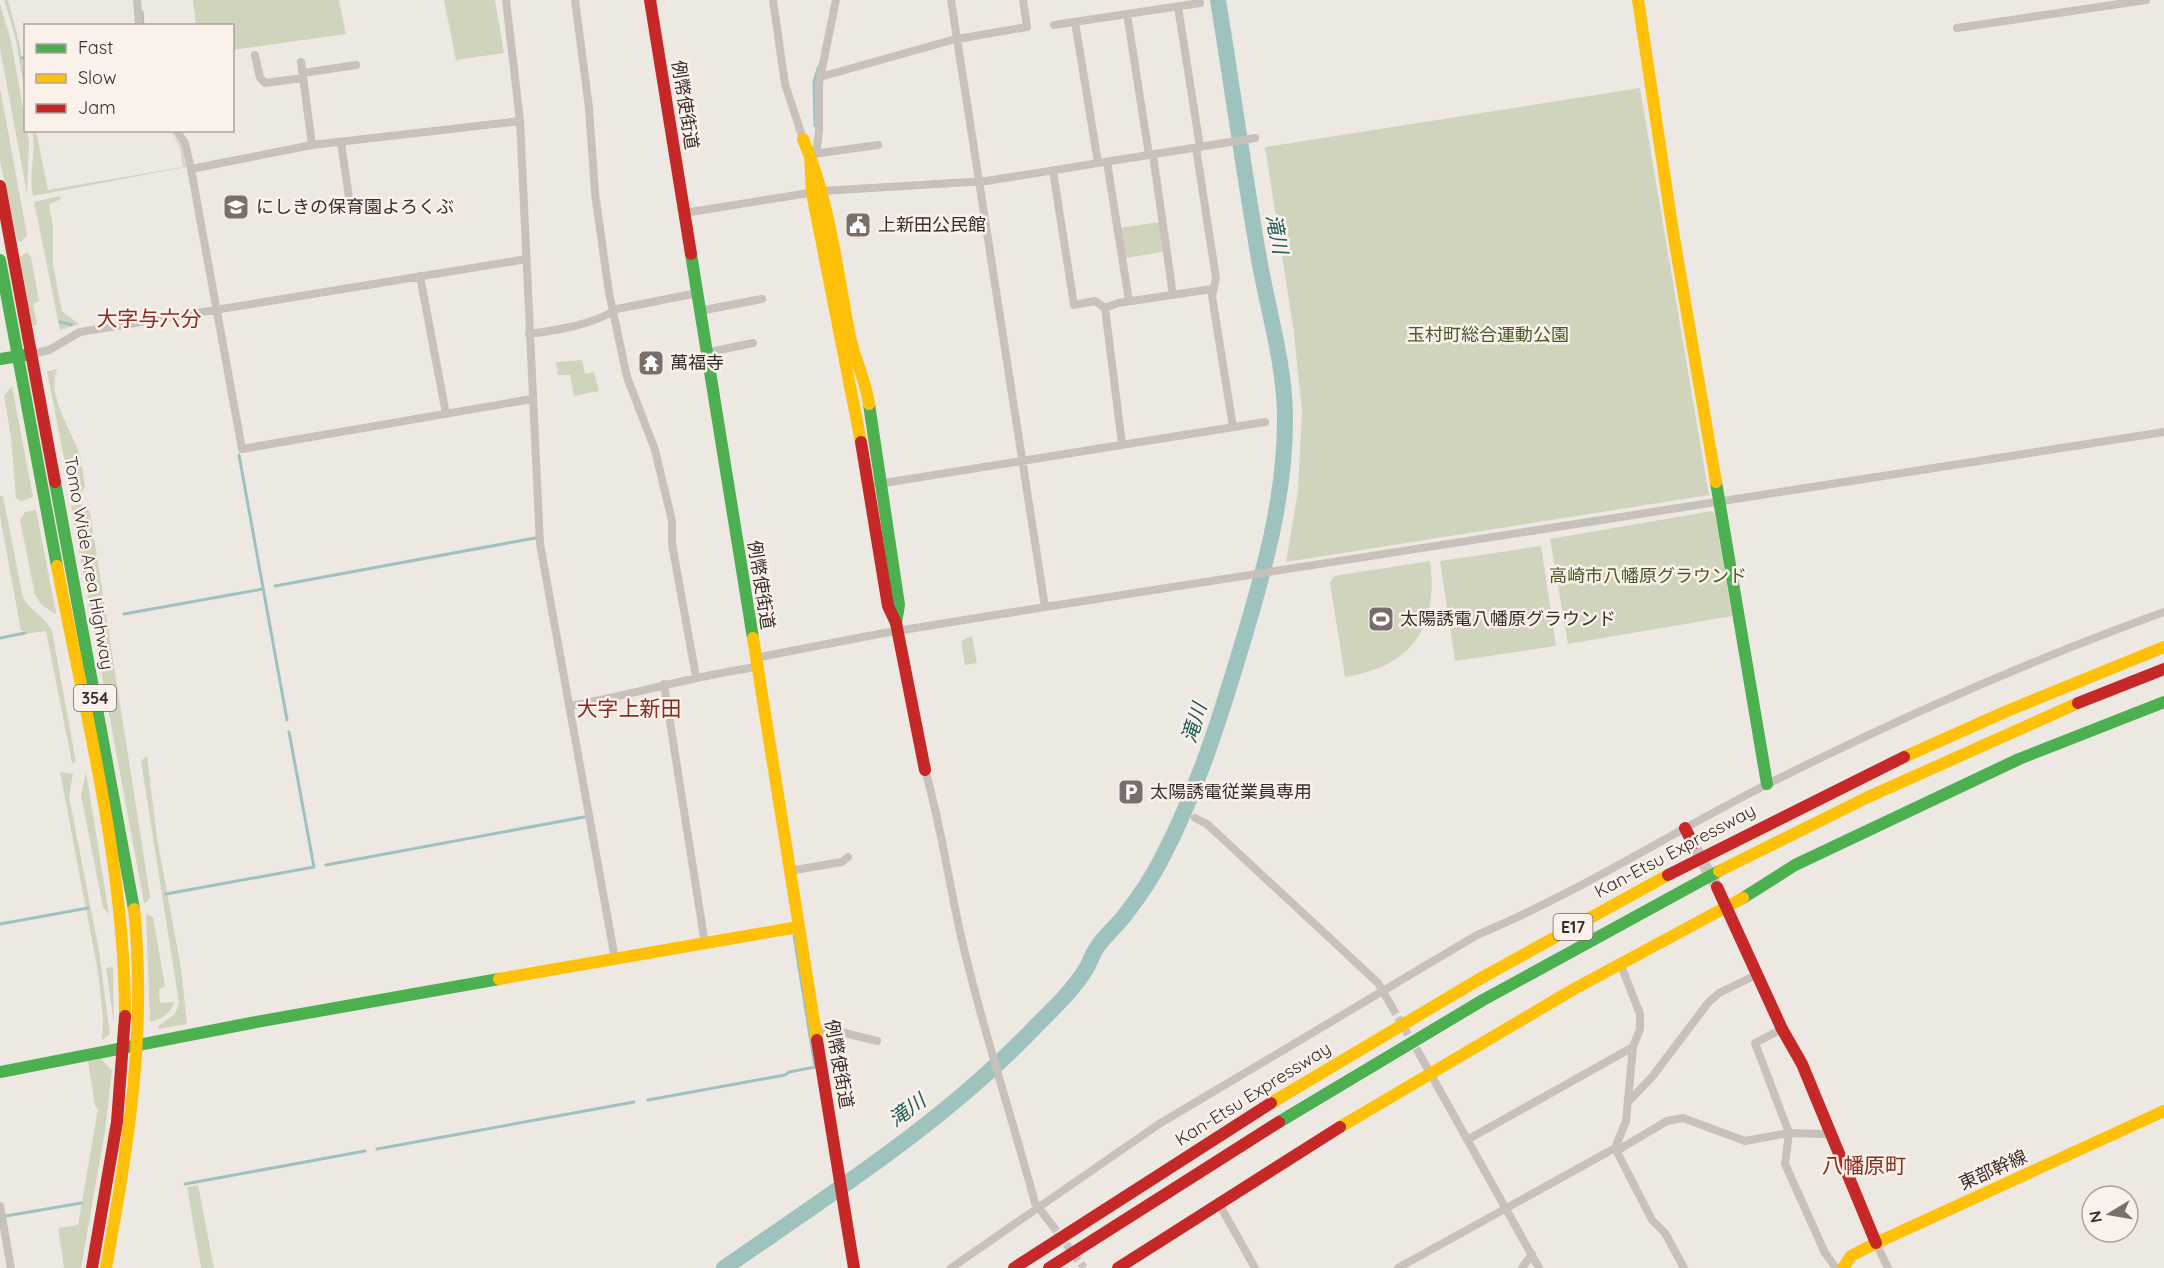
<svg xmlns="http://www.w3.org/2000/svg" width="2164" height="1268" viewBox="0 0 2164 1268" font-family="Quicksand,'Noto Sans JP',sans-serif">
<rect width="100%" height="100%" fill="#eee8e3"/>
<path fill="#d1d4bc" d="M4,0H8C16,31 26,62 25,93L15,36Z
M193,0H339L346,34L233,50L232,26L196,25Z
M444,0H495L504,53L456,60Z
M0,4L11,41L29,142L27,194L0,48Z
M0,88L27,235L21,242L17,240L0,161Z
M1640,88L1709,495L1286,562L1298,491L1302,411L1293,326L1265,147Z
M32,131H36L48,190L183,167L180,147L170,131L181,145L186,167L33,196C28,174 37,152 32,131Z
M60,196L61,199L49,204L53,227V265L62,311L79,324L60,330L34,202Z
M1159,222L1163,252L1125,258L1120,228Z
M27,252L31,257L39,301L33,304L37,325L32,326L20,257Z
M582,360L585,374L594,372L599,391L574,396L570,375H558L556,362Z
M57,369C47,395 69,426 78,450C82,462 83,475 85,487L82,492L71,494L47,371Z
M12,386L33,497L21,501L16,498L11,437L4,396Z
M0,496H3L23,598C31,612 46,617 52,631L76,762L72,763L46,631L25,634V631H21L0,516Z
M82,504L90,512L150,896L147,902L144,903L76,535L71,506Z
M36,510L56,613L55,614L42,605L35,595L20,520L25,512Z
M1712,511L1715,515L1732,616L1568,644L1550,539Z
M1541,546L1556,646L1455,661L1440,561Z
M1430,561C1439,627 1412,667 1345,677L1330,583L1334,576Z
M972,636L977,663L965,665L961,641Z
M147,756L157,838L181,968L187,1024L159,1029L158,1026L175,1014L179,1003L141,761Z
M60,772L73,774L69,796L99,951L110,1034L102,1040L103,1018L98,972Z
M86,772L109,914L103,908L81,795Z
M146,914L153,917L165,986L159,990L160,1003L174,1002C172,1012 161,1021 150,1021Z
M113,967L114,1024L106,968Z
M101,1059L112,1070L105,1131L81,1268H64L58,1228L78,1225L98,1109L95,1106L88,1061Z
M198,1185L214,1268H201L187,1187Z"/>
<g fill="none" stroke-linecap="round" stroke-linejoin="round">
<path stroke="#9ec2be" stroke-width="3" d="M142,12L143,26
M22,58L26,57
M815,126L814,81L819,66
M60,322L72,325
M239,455L287,720
M275,586L535,538
M124,614L263,589
M0,638L25,633
M326,865L584,817
M166,894L314,867L289,732
M0,924L88,908
M648,1100L785,1075L789,1072L815,1067L794,936
M377,1149L634,1102
M185,1184L365,1151
M6,1216L81,1203"/>
<path stroke="#9ec2be" stroke-width="16" d="M724,1268C831,1194 947,1120 1037,1025C1054,1008 1073,990 1086,969C1090,962 1092,955 1096,949C1104,936 1116,927 1125,915C1139,897 1152,878 1162,858C1197,791 1219,721 1241,648C1264,571 1286,496 1285,414C1284,362 1268,310 1259,259C1244,173 1232,86 1218,0"/>
<path stroke="#cac2be" stroke-width="8" stroke-dasharray="8 4" stroke-linecap="butt" d="M1392,1007L1420,1055
M1052,1225L1084,1268"/>
<path stroke="#cac2be" stroke-width="12" stroke-dasharray="12 6" stroke-linecap="butt" d="M1693,844L1715,884"/>
<path stroke="#c8c0bb" stroke-width="8" d="M137,0L139,26
M506,0L520,121L540,544L615,959
M575,0L589,108L595,193L609,293L627,377L655,450L672,521V544L696,677
M773,0L785,84L803,139
M951,0L1045,607
M1178,7L1200,147
M1127,14L1149,155
M1075,22L1098,163
M1054,25L1200,3
M1957,28L2146,0
M255,55L260,78L265,83L303,78
M301,62L312,145
M303,73L356,65
M820,77L952,40L1027,27L1023,0
M176,130L185,143L191,169L242,449L532,399
M341,142L349,198
M1196,148L1216,278L1212,296L1233,427
M816,153L819,132V83L836,0
M813,154L878,145
M1153,155L1173,295
M1107,162L1129,301
M191,169L312,145L520,121
M1053,171L1074,305L1095,301L1105,308
M684,213L822,191L986,181L1255,138
M420,276L446,414
M1105,308L1122,444
M1105,308L1118,303L1212,289
M699,311L762,299
M529,334C558,330 592,325 617,309L697,293
M705,353L753,343
M32,354L49,350L80,332L527,259
M878,484L1265,422
M755,658L884,633L1045,607L2164,432
M664,684L705,944
M569,706C632,695 693,676 756,667
M925,770C943,831 950,895 966,957C986,1039 1013,1121 1035,1203L1052,1225
M1195,818L1207,824L1378,983L1392,1007
M789,871L842,862L848,857
M1782,1029L1755,1043L1789,1133L1785,1164L1825,1253L1836,1268
M814,1030L841,1032L877,1041
M1420,1055L1539,1268
M1629,1101L1652,1077L1708,1003L1719,993L1756,975
M1467,1140L1633,1047
M1615,1148L1652,1220L1665,1233L1684,1268
M1618,1150L1667,1121L1683,1118L1745,1141L1789,1133L1824,1134L1832,1132
M1218,1202L1255,1268
M0,1206L11,1268
M1876,1243L1888,1268
M951,1268L1159,1124L1477,935C1578,893 1670,833 1768,784C1897,719 2028,661 2164,612
M1398,1268L1615,1148L1626,1121L1633,1047L1640,1029V1014L1620,963
M1522,1268L1532,1254"/>
<path stroke="#4caf50" stroke-width="12" d="M691,254L753,638
M0,260L57,566
M0,359L25,355
M869,404L899,605L896,623
M55,482L134,909
M1716,482L1767,784
M1743,898L1795,865L2019,759L2164,702
M0,1072L251,1023L499,979
M1279,1122L1483,1000L1719,871"/>
<path stroke="#ffc107" stroke-width="12" d="M1638,0L1673,232L1716,482
M803,139C830,201 837,271 850,337C855,360 866,381 869,404
M810,155L812,193L861,442
M57,566C85,712 125,866 125,1016
M753,638L817,1040
M1904,757L2007,711L2164,647
M1719,871L1866,798L2078,703
M499,979L798,927
M1271,1103L1483,977L1668,875
M1340,1127L1574,989L1743,898
M106,1268C128,1144 147,1036 134,909
M1843,1268L1851,1256L1876,1243L2164,1111"/>
<path stroke="#c62828" stroke-width="12" d="M650,0L691,254
M0,186L55,482
M861,442L888,606L896,623L925,770
M2078,703L2164,669
M1685,828L1693,844
M1668,875L1904,757
M1717,887L1782,1029L1802,1064L1876,1243
M817,1040L854,1268
M92,1268L117,1122L125,1016
M1014,1268L1271,1103
M1049,1268L1279,1122
M1118,1268L1340,1127"/>
</g>
<defs>
<g id="school-square" transform="scale(1.35)"><rect x="-9" y="-9" width="18" height="18" rx="4" fill="#786e6a" stroke="#faf1ea"/><path d="M0-5L7-2L0 1L-7-2ZM-4 1L0 2.5L4 1V4Q0 6-4 4Z" fill="#fff"/></g>
<g id="civic-square" transform="scale(1.35)"><rect x="-9" y="-9" width="18" height="18" rx="4" fill="#786e6a" stroke="#faf1ea"/><path d="M-.6-6.5H3V-4.5H.6V-3L4-1V1h2V6H-6V1h2V-1L-.6-3ZM-1.2 2.5V6h2.4V2.5Z" fill="#fff"/></g>
<g id="temple-square" transform="scale(1.35)"><rect x="-9" y="-9" width="18" height="18" rx="4" fill="#786e6a" stroke="#faf1ea"/><path d="M0-6L5-2H3V0L6.5 2.5H4V6H1.5V3h-3V6H-4V2.5H-6.5L-3 0V-2H-5Z" fill="#fff"/></g>
<g id="stadium-square" transform="scale(1.35)"><rect x="-9" y="-9" width="18" height="18" rx="4" fill="#786e6a" stroke="#faf1ea"/><path d="M0-5a6.5 5 0 1 0 0 10a6.5 5 0 1 0 0-10ZM-3.5-1.8h7v3.6h-7Z" fill="#fff"/></g>
<g id="parking-square" transform="scale(1.35)"><rect x="-9" y="-9" width="18" height="18" rx="4" fill="#786e6a" stroke="#faf1ea"/><path d="M-3.5-5.5H1a3.5 3.5 0 0 1 0 7H-1V5.5H-3.5ZM-1-3.4V-.6H.8a1.4 1.4 0 0 0 0-2.8Z" fill="#fff"/></g>
</defs>
<g fill-rule="evenodd">
<use href="#school-square" x="236" y="207"/>
<use href="#civic-square" x="858" y="225"/>
<use href="#temple-square" x="651" y="363"/>
<use href="#stadium-square" x="1381" y="619"/>
<use href="#parking-square" x="1131" y="792"/>
</g>
<g text-anchor="middle" stroke-width="5" stroke-linejoin="round" paint-order="stroke">
<g fill="#faf1ea" stroke="#736763" stroke-width="1.5">
<rect x="74" y="685" width="42" height="26" rx="4.5"/>
<rect x="1553.5" y="914" width="39" height="26" rx="4.5"/>
</g>
<g font-size="16" font-weight="bold" fill="#392c29">
<text x="95" y="704">354</text>
<text x="1573" y="933">E17</text>
</g>
<g font-size="18" fill="#392c29" stroke="#faf1ea">
<text transform="translate(685 105) rotate(81)" y="6">例幣使街道</text>
<text transform="translate(89 563) rotate(80)" y="6">Tomo Wide Area Highway</text>
<text transform="translate(761 585) rotate(81)" y="6">例幣使街道</text>
<text transform="translate(1675 851) rotate(-28)" y="6">Kan-Etsu Expressway</text>
<text transform="translate(839 1064) rotate(80)" y="6">例幣使街道</text>
<text transform="translate(1253 1094) rotate(-32)" y="6">Kan-Etsu Expressway</text>
<text transform="translate(1993 1170) rotate(-24)" y="6">東部幹線</text>
</g>
<g font-size="18" fill="#392c29" stroke="#faf1ea" text-anchor="start">
<text x="256" y="213">にしきの保育園よろくぶ</text>
<text x="878" y="231">上新田公民館</text>
<text x="670" y="369">萬福寺</text>
<text x="1400" y="625">太陽誘電八幡原グラウンド</text>
<text x="1150" y="798">太陽誘電従業員専用</text>
</g>
<g font-size="18" fill="#4c582c" stroke="#faf1ea">
<text x="1488" y="341">玉村町総合運動公園</text>
<text x="1648" y="582">高崎市八幡原グラウンド</text>
</g>
<g font-size="20" font-style="italic" fill="#1d5b59" stroke="#faf1ea">
<text transform="translate(1277 234) rotate(79)" y="7">滝川</text>
<text transform="translate(1194 723) rotate(-73)" y="7">滝川</text>
<text transform="translate(907 1110) rotate(-36)" y="7">滝川</text>
</g>
<g font-size="21" fill="#8a2e20" stroke="#faf1ea">
<text x="149" y="326">大字与六分</text>
<text x="629" y="716">大字上新田</text>
<text x="1864" y="1173">八幡原町</text>
</g>
</g>
<rect x="24" y="24" width="210" height="108" fill="#faf1ea" stroke="#ada29d" stroke-width="1.5"/>
<rect x="36" y="44" width="30" height="9" fill="#4caf50" stroke="#ada29d" stroke-width="1.5"/>
<text x="78" y="54" font-size="18" fill="#392c29">Fast</text>
<rect x="36" y="74" width="30" height="9" fill="#ffc107" stroke="#ada29d" stroke-width="1.5"/>
<text x="78" y="84" font-size="18" fill="#392c29">Slow</text>
<rect x="36" y="104" width="30" height="9" fill="#c62828" stroke="#ada29d" stroke-width="1.5"/>
<text x="78" y="114" font-size="18" fill="#392c29">Jam</text>
<g transform="translate(2110 1214) rotate(259)"><circle r="28" fill="#faf1ea" stroke="#ada29d" stroke-width="1.5"/>
<path d="M0-4.5L10 22L0 15L-10 22Z" fill="#786e6a"/>
<text y="-9" font-size="16" font-weight="bold" text-anchor="middle" fill="#392c29">N</text>
</g>
</svg>
